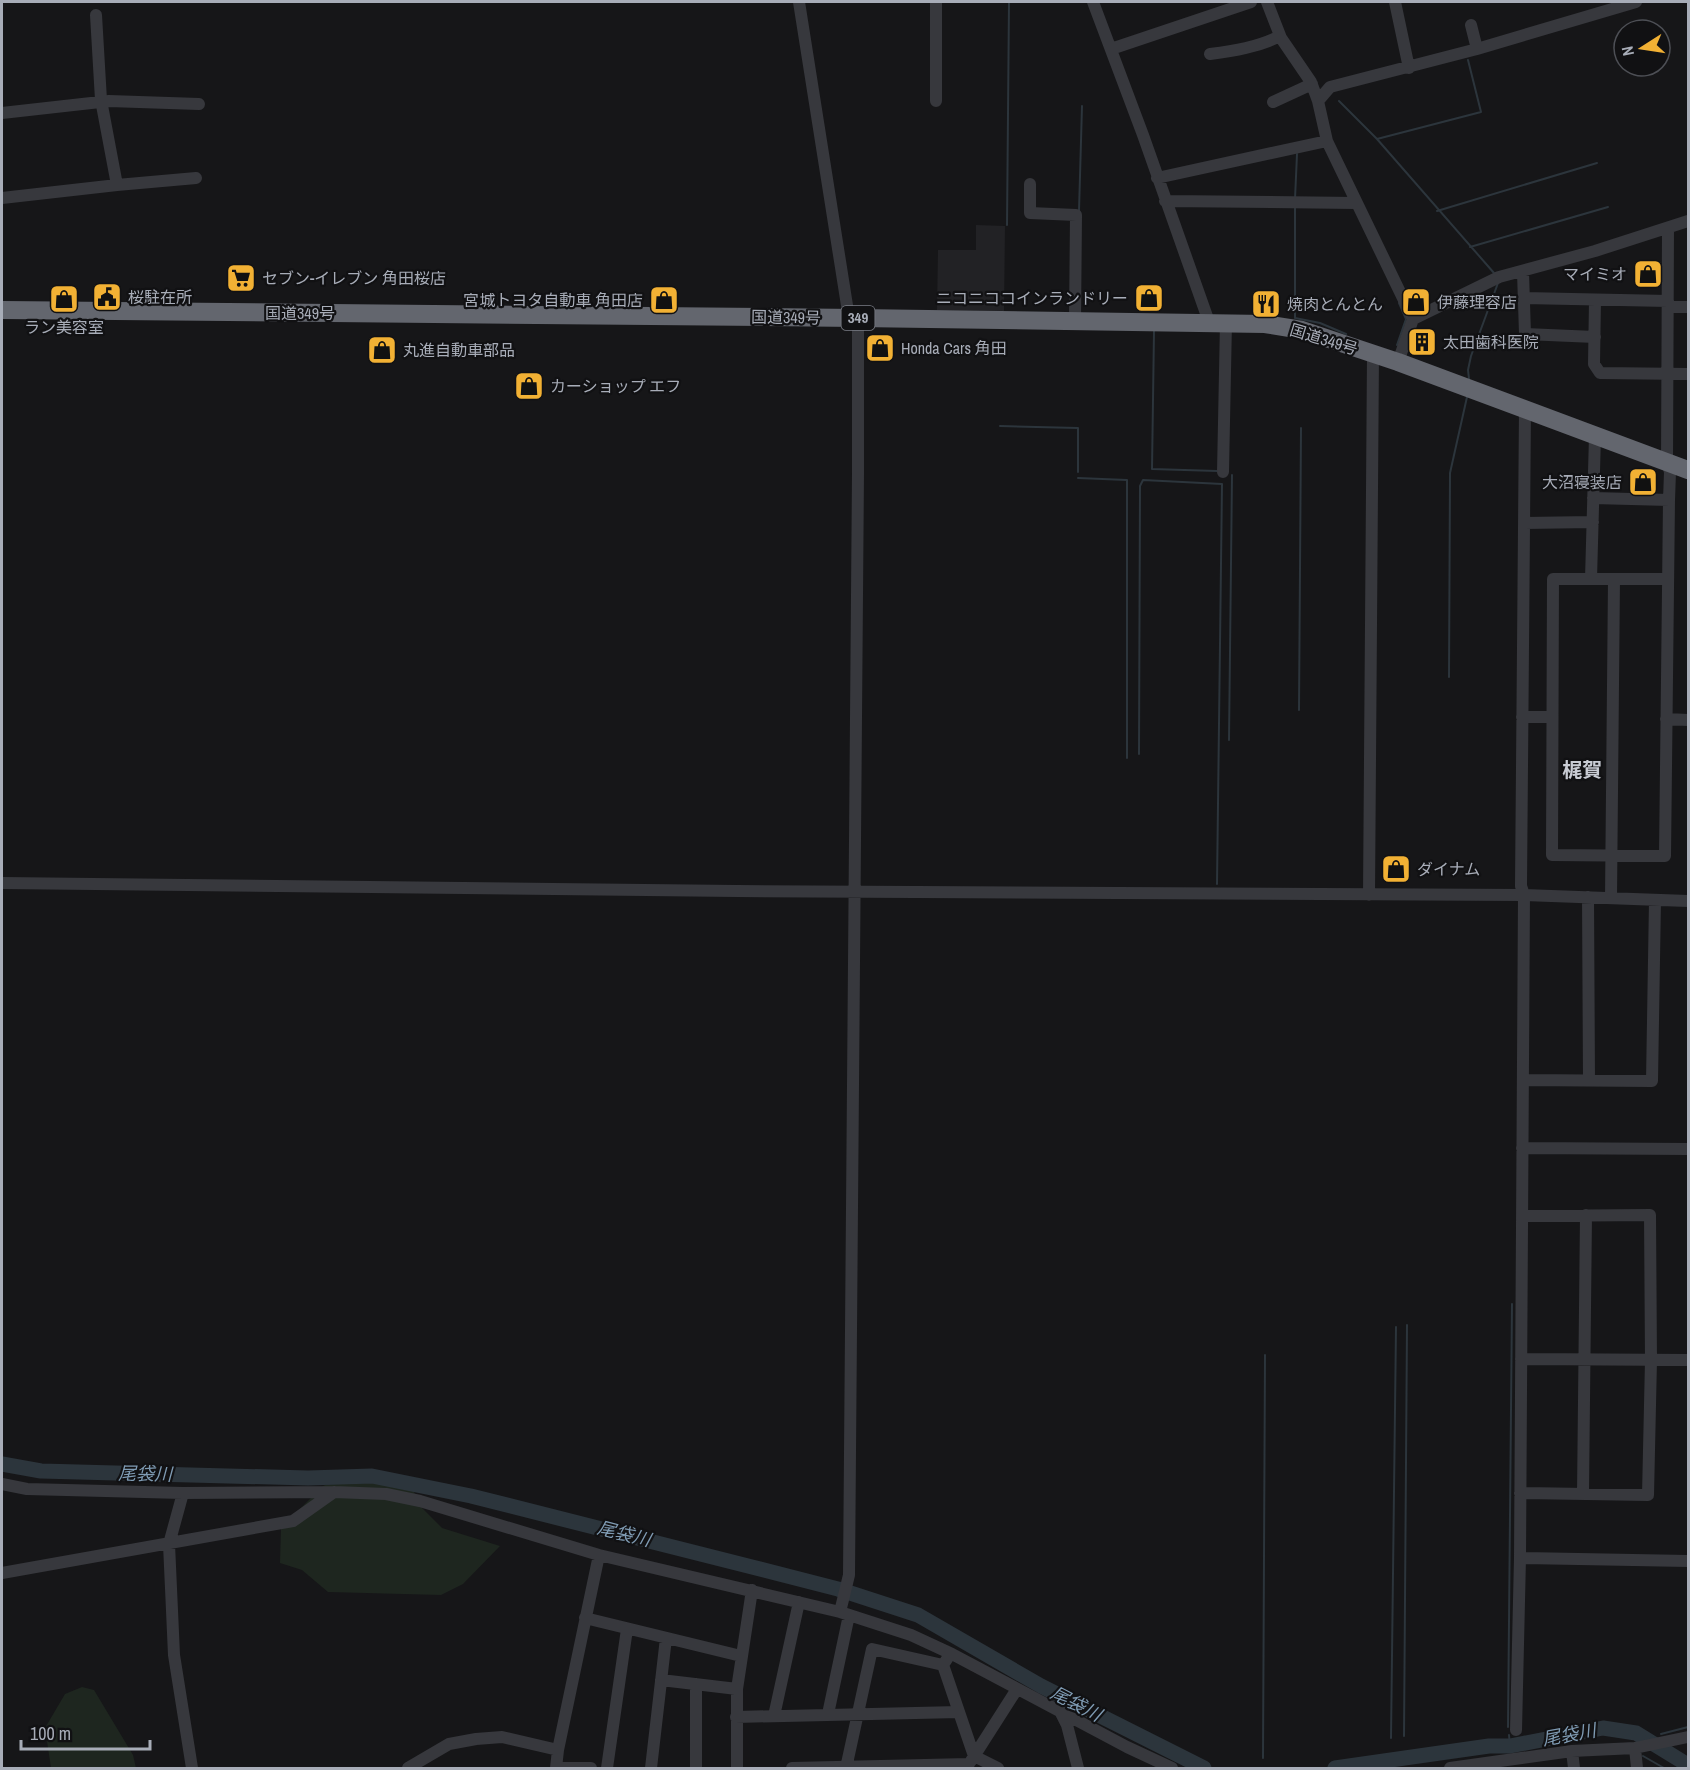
<svg xmlns="http://www.w3.org/2000/svg" width="1690" height="1770" viewBox="0 0 1690 1770" font-family="'Archivo Narrow','Noto Sans JP',sans-serif">
<rect width="100%" height="100%" fill="#161618"/>
<path fill="#222225" d="M976,225L1005,226L1004,311L937,310L938,250H976Z"/>
<path fill="#1e261f" d="M375,1472L397,1474L411,1486L422,1508L442,1528L500,1546L463,1584L441,1595L328,1592L302,1570L280,1563L281,1528L323,1486L348,1475Z
M82,1687L94,1690L133,1755L136,1768H51L45,1728L65,1694Z"/>
<g fill="none" stroke-linecap="round" stroke-linejoin="round">
<path stroke="#2c353c" stroke-width="2" d="M1339,101L1377,139L1494,273
M1377,139L1481,112L1468,60
M1295,199L1297,154
M1295,207V318L1320,323L1346,334
M1079,211L1082,106
M1437,211L1597,163
M1007,225L1009,2
M1470,247L1608,207
M1154,331L1152,469L1217,471
M1397,345L1406,319L1399,303
M1469,379L1468,370L1471,356L1498,283
M1000,426L1078,428V472
M1078,478L1127,480V758
M1449,677L1450,473L1467,397
M1299,710L1301,428
M1229,740L1232,475
M1139,754L1140,486L1143,480L1222,484L1217,884
M1508,1727L1512,1304
M1661,1734L1688,1727
M1509,1735L1510,1746
M1404,1736L1407,1325
M1391,1738L1396,1327
M1645,1738L1652,1736
M1643,1756L1664,1768
M1263,1758L1265,1355"/>
<path stroke="#2c353c" stroke-width="15" d="M2,1464L41,1471L308,1478L372,1476L471,1496L752,1567L838,1589L918,1615L1041,1686L1204,1768
M1335,1768L1489,1746H1510L1603,1728L1636,1733L1688,1765"/>
<path stroke="#37383d" stroke-width="12" d="M799,2L849,318
M1093,2L1143,135L1209,322
M1267,2L1281,38L1311,82L1318,101L1327,141L1413,319L1398,362
M1395,2L1409,68
M96,15L101,100L117,185
M1471,25L1477,49
M1111,49L1251,2
M1210,54C1234,51 1258,47 1280,36
M936,101V2
M1318,101L1330,87L1477,49L1636,2
M1273,102L1312,84
M2,113L109,101L199,104
M1157,178L1327,141
M1030,184V213L1076,215L1075,321
M2,198L117,185L196,178
M1165,201L1356,203
M1668,229L1667,462L1670,472L1669,500
M1523,272L1525,334L1595,337
M1524,298L1668,301
M1595,300L1594,364L1600,373L1688,374
M1668,307H1688
M1413,319L1499,277L1595,251L1688,221
M1223,472L1226,322
M1593,498L1669,500C1668,619 1666,737 1665,856L1552,855L1553,579H1668
M1524,523L1593,522
M1591,579L1595,436
M1522,717H1552
M1666,719L1688,720
M2,883L737,891L1524,895L1688,901
M1369,895L1373,354
M1588,897L1589,1080
M1611,898L1614,579
M1523,1080L1652,1081L1655,900
M1522,1148L1688,1149
M1521,1359L1688,1360
M2,1484L27,1489L183,1493L334,1492L386,1494L420,1501L599,1555L840,1612L911,1635L952,1654L1127,1747L1172,1768
M183,1493L169,1544L174,1655L192,1768
M1520,1493L1648,1495L1651,1360L1650,1215L1522,1216
M1583,1494L1586,1215
M1520,1558L1688,1561
M2,1573L293,1521L334,1492
M840,1612L849,1575L858,473V318
M585,1618L741,1656
M947,1659L943,1665L974,1756L998,1768
M661,1680L737,1689
M1061,1713L1067,1725L1078,1768
M828,1714L849,1615
M774,1716L799,1602
M736,1717L959,1712
M1516,1730L1520,1558L1524,895L1521,886L1525,408
M1635,1748L1637,1768
M1572,1751L1574,1768
M971,1761L1017,1689
M408,1768L449,1744L476,1739L502,1737L558,1750
M556,1768L558,1750L599,1555
M556,1768H591
M607,1768L627,1629
M651,1768L666,1638
M696,1768V1684
M737,1768V1689L752,1590
M792,1768L969,1764
M846,1768L872,1649L943,1665
M1450,1768L1572,1751L1635,1748L1688,1737"/>
<path stroke="#63666e" stroke-width="18" d="M2,310L858,318L1265,324L1302,330L1398,362L1688,470"/>
</g>
<defs>
<g id="shop-square" transform="scale(1.5)"><rect x="-9" y="-9" width="18" height="18" rx="4" fill="#f2b134" stroke="#111113"/><path d="M-5-2.5h2.3a2.7 3.5 0 0 1 5.4 0H5L5.5 6h-11ZM-1.5-2.5h3a1.5 2.3 0 0 0-3 0Z" fill="#111"/></g>
<g id="supermarket-square" transform="scale(1.5)"><rect x="-9" y="-9" width="18" height="18" rx="4" fill="#f2b134" stroke="#111113"/><path d="M-6-5.5h2.5l.6 2H6L4.5 2H-2.5L-4.4-4H-6ZM-1.5 3.2a1.3 1.3 0 1 0 .1 0ZM3 3.2a1.3 1.3 0 1 0 .1 0Z" fill="#111"/></g>
<g id="civic-square" transform="scale(1.5)"><rect x="-9" y="-9" width="18" height="18" rx="4" fill="#f2b134" stroke="#111113"/><path d="M-.6-6.5H3V-4.5H.6V-3L4-1V1h2V6H-6V1h2V-1L-.6-3ZM-1.2 2.5V6h2.4V2.5Z" fill="#111"/></g>
<g id="restaurant-square" transform="scale(1.5)"><rect x="-9" y="-9" width="18" height="18" rx="4" fill="#f2b134" stroke="#111113"/><path d="M-5-6h1v4h1v-4h1v4h1v-4h1v5L-1.5 .5V6h-2V.5L-5-1ZM5-6V6H3V1.5H1.5Q1.5-4 5-6Z" fill="#111"/></g>
<g id="building-square" transform="scale(1.5)"><rect x="-9" y="-9" width="18" height="18" rx="4" fill="#f2b134" stroke="#111113"/><path d="M-4-6H4V6H1V3H-1V6H-4ZM-2.5-4.3h1.7v1.8h-1.7ZM.8-4.3h1.7v1.8H.8ZM-2.5-1h1.7V.8h-1.7ZM.8-1h1.7V.8H.8Z" fill="#111"/></g>
</defs>
<g fill-rule="evenodd">
<use href="#shop-square" x="1648" y="274"/>
<use href="#supermarket-square" x="241" y="278"/>
<use href="#civic-square" x="107" y="297"/>
<use href="#shop-square" x="1149" y="298"/>
<use href="#shop-square" x="64" y="299"/>
<use href="#shop-square" x="664" y="300"/>
<use href="#shop-square" x="1416" y="302"/>
<use href="#restaurant-square" x="1266" y="304"/>
<use href="#building-square" x="1422" y="342"/>
<use href="#shop-square" x="880" y="348"/>
<use href="#shop-square" x="382" y="350"/>
<use href="#shop-square" x="529" y="386"/>
<use href="#shop-square" x="1643" y="482"/>
<use href="#shop-square" x="1396" y="869"/>
</g>
<g text-anchor="middle" stroke-width="4.5" stroke-linejoin="round" paint-order="stroke">
<rect fill="#111113" stroke="#7b7e86" stroke-width="1.5" x="841.5" y="306" width="33" height="24" rx="4.5"/>
<g font-size="15" font-weight="bold" fill="#a8adb8">
<text x="858" y="323">349</text>
</g>
<g font-size="16" fill="#a8adb8" stroke="#111113" text-anchor="start">
<text x="1627" y="280" text-anchor="end">マイミオ</text>
<text x="262" y="284">セブン-イレブン 角田桜店</text>
<text x="128" y="303">桜駐在所</text>
<text x="1128" y="304" text-anchor="end">ニコニココインランドリー</text>
<text x="643" y="306" text-anchor="end">宮城トヨタ自動車 角田店</text>
<text x="1437" y="308">伊藤理容店</text>
<text x="1287" y="310">焼肉とんとん</text>
<text x="64" y="333" text-anchor="middle">ラン美容室</text>
<text x="1443" y="348">太田歯科医院</text>
<text x="901" y="354">Honda Cars 角田</text>
<text x="403" y="356">丸進自動車部品</text>
<text x="550" y="392">カーショップ エフ</text>
<text x="1622" y="488" text-anchor="end">大沼寝装店</text>
<text x="1417" y="875">ダイナム</text>
</g>
<g font-size="16" fill="#a8adb8" stroke="#111113">
<text x="300" y="319">国道349号</text>
<text transform="translate(786 317) rotate(1)" y="6">国道349号</text>
<text transform="translate(1324 339) rotate(17)" y="6">国道349号</text>
</g>
<g font-size="18" font-style="italic" fill="#7f9bb3" stroke="#111113">
<text transform="translate(145 1474) rotate(1)" y="6">尾袋川</text>
<text transform="translate(624 1534) rotate(14)" y="6">尾袋川</text>
<text transform="translate(1076 1704) rotate(27)" y="6">尾袋川</text>
<text transform="translate(1569 1735) rotate(-10)" y="6">尾袋川</text>
</g>
<g font-size="20" font-weight="bold" fill="#c9ccd4" stroke="#111113">
<text x="1582" y="777">梶賀</text>
</g>
</g>
<rect width="1690" height="1770" fill="none" stroke="#a8adb8" stroke-width="6"/>
<g transform="translate(1642 48) rotate(258)"><circle r="28" fill="#111113" stroke="#4d4f55" stroke-width="1.5"/>
<path d="M0-4.5L10 22L0 15L-10 22Z" fill="#f2b134"/>
<text y="-9" font-size="16" font-weight="bold" text-anchor="middle" fill="#a8adb8">N</text>
</g>
<path d="M21 1740v9h129v-9" fill="none" stroke="#a8adb8" stroke-width="3"/>
<text x="30" y="1740" font-size="18" fill="#a8adb8" stroke="#111113" stroke-width="4.5" paint-order="stroke">100 m</text>
</svg>
